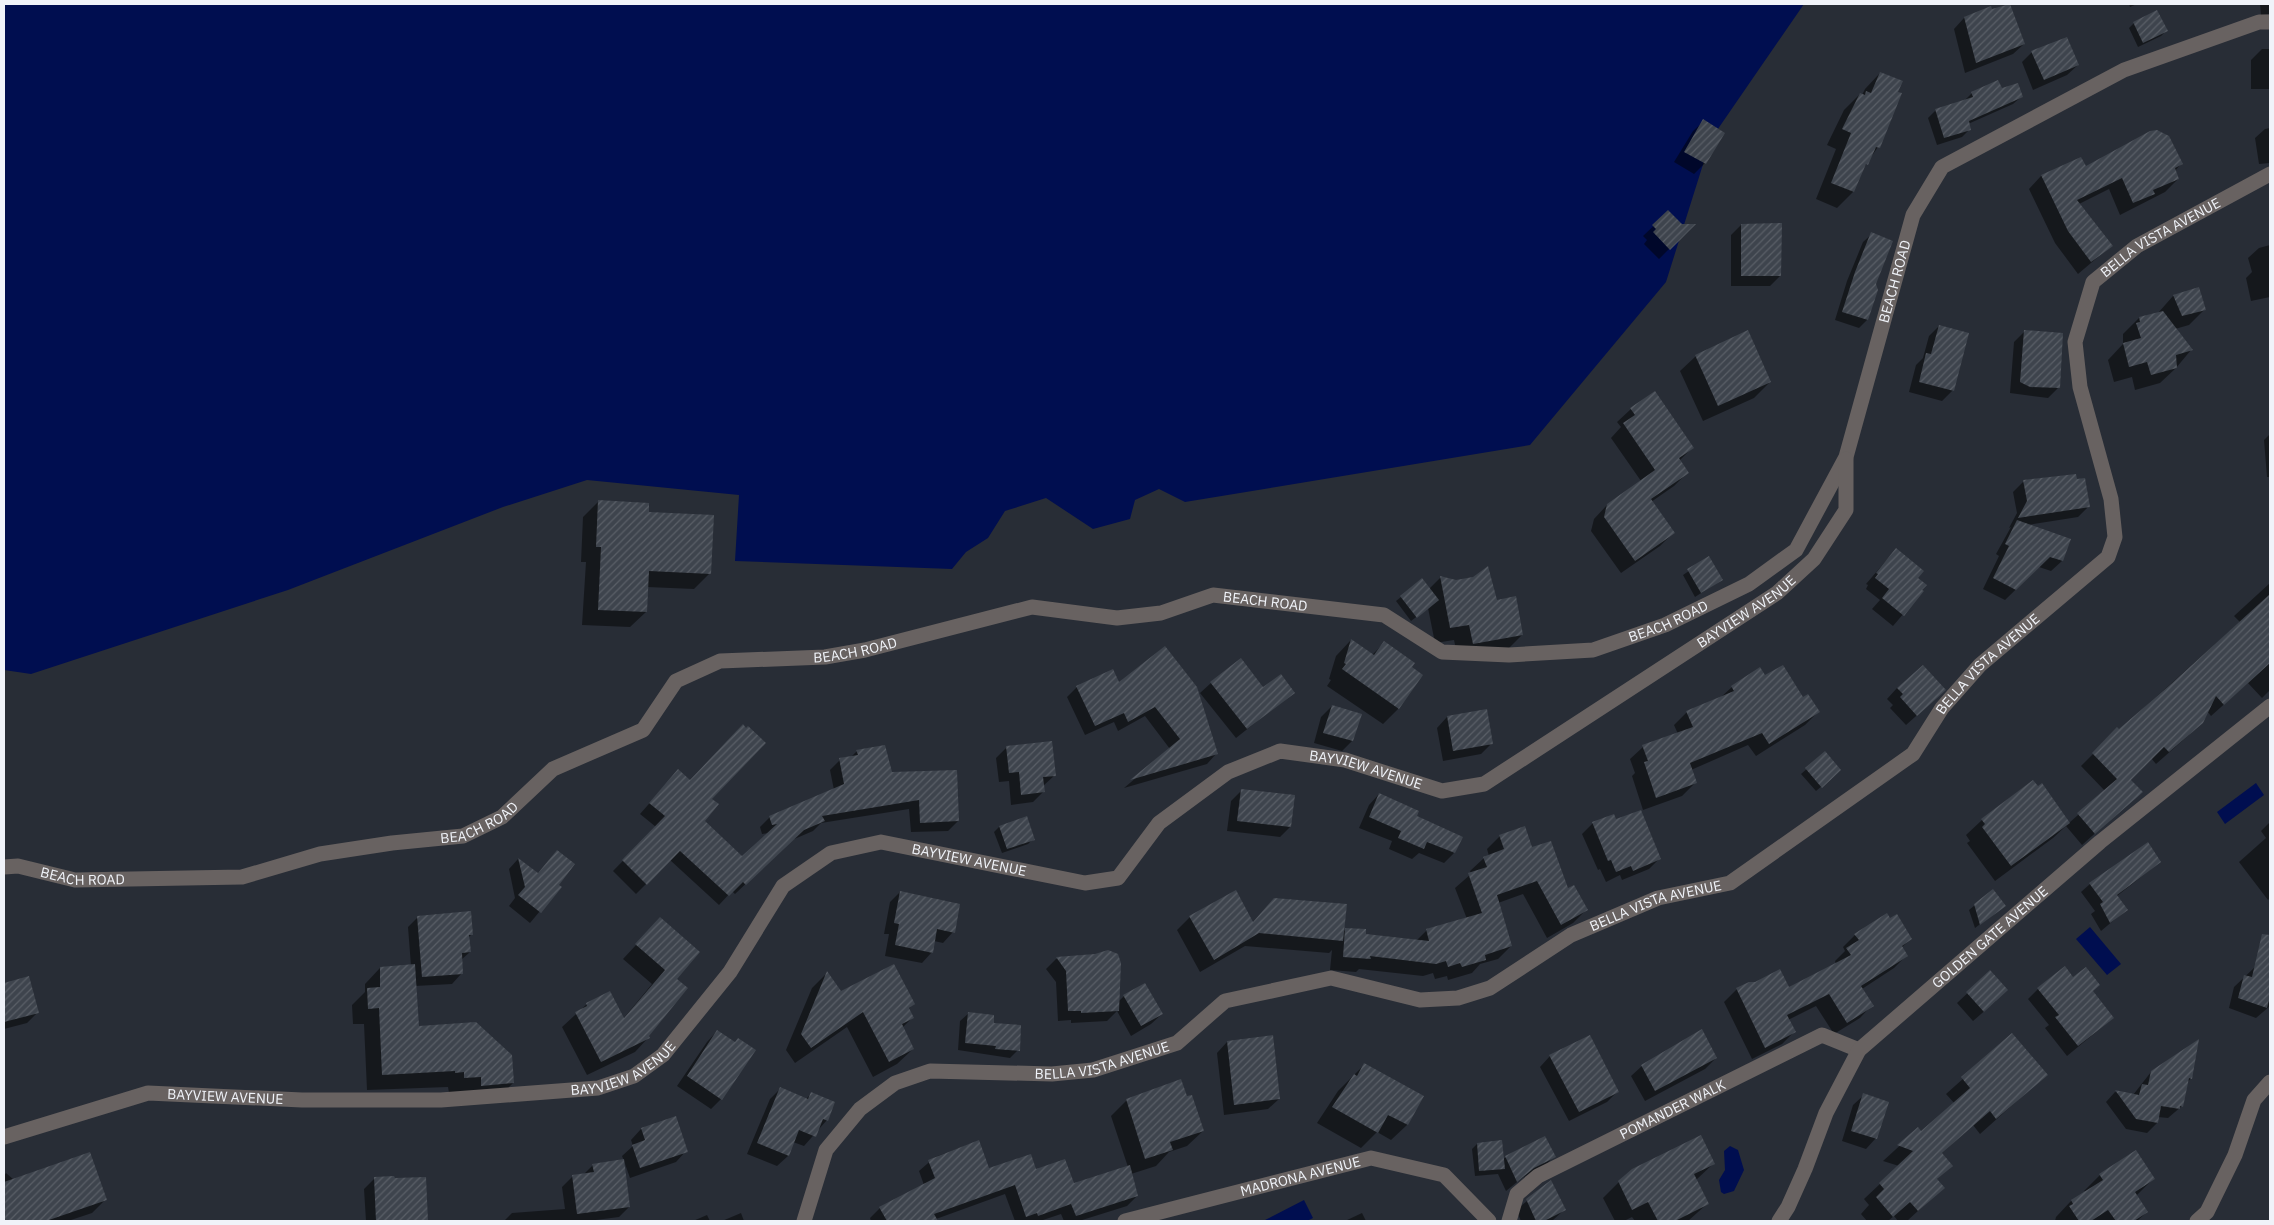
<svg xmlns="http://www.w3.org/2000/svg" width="2274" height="1225" viewBox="0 0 2274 1225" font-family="'IBM Plex Sans',sans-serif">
<defs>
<pattern id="building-hatch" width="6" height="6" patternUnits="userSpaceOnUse" patternTransform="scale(1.25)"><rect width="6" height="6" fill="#3e444d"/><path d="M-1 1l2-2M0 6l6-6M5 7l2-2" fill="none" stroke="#5a5f67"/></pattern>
</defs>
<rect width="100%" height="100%" fill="#282d36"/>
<path fill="#000e50" d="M4,4H1804L1711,139L1666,282L1530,445L1185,502L1159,489L1135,500L1130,519L1093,529L1046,498L1005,511L988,538L966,552L952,569L735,561L739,495L587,480L503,507L288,590L31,674L4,670Z
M2256,783L2264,795L2225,824L2217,812Z
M2090,927L2121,964L2107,975L2076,939Z
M1730,1146L1738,1150L1744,1170L1734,1191L1724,1194L1721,1192L1719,1180L1725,1170L1724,1151Z
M1304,1200L1313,1218L1307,1221H1263Z"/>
<path fill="#0007" d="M2129,4H2137L2130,7Z
M2260,4H2270V14L2261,15Z
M1990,8L2024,44L2013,54L1965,73L1954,29L1964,18Z
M2134,23L2166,31L2161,36L2138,47L2129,28Z
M2262,49H2270V89H2251V60Z
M2032,52L2078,65L2067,75L2033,90L2022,62Z
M1880,73L1878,147L1862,170L1853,192L1837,208L1816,199L1836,149L1827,145L1844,110L1860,94L1862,95L1865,89Z
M2001,90L2021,97L2013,104L1968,124L1970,129L1962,137L1937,145L1928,118L1936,110L1963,102L1972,93Z
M1704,121L1705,163L1694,174L1674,162L1693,131Z
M2270,128V163L2259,164L2255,138L2265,129Z
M2081,158L2086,168L2181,164L2175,171L2178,179L2165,192L2120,215L2109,189L2079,204L2111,246L2078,274L2055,243L2029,189L2041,176Z
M1668,212L1682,225H1693L1659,259L1644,244L1647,240L1643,236Z
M1741,225L1780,276L1770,286H1731V235Z
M1872,234L1891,242L1874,289L1867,320L1859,328L1835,320L1847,281L1863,242Z
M2270,245V297L2251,301L2246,278L2252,272L2248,258L2259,248Z
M2199,289L2205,309L2189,325L2175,329L2191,350L2176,368L2160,383L2135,390L2132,377L2114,382L2108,360L2123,344V334L2139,318L2158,313L2173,296Z
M1939,326L1953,390L1942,401L1909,392L1916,365L1923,358L1929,336Z
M2025,331L2058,388L2048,398L2010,393L2014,342Z
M1696,356L1770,382L1754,398L1703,421L1680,371Z
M1631,409L1692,448L1679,461L1687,473L1674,486L1651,502L1673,533L1660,546L1621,573L1591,531L1594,519L1607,505L1641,481L1611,438L1621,427L1617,422Z
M2270,434V477H2267L2264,440Z
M2024,481L2088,507L2078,517L2028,525L2062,561L2051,571L2039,567L2005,600L1983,589L1999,556L1996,554L2011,527L2009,528L2017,513L2013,492Z
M598,502L648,513L710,573L694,589L647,587L646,612L630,627L582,625L586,562H581L583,517Z
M1896,549L1916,578L1922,592L1893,626L1872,609L1880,600L1866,589L1868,585L1866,584Z
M1708,558L1721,580L1695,597L1683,575Z
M1441,577L1496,601L1522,635L1506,651L1458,659L1454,640L1435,643L1428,608L1411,621L1396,601L1401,597L1429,589Z
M2270,583V622L2259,632L2270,644V690L2262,698L2248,683L2211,716L2207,711L2202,722L2189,735L2156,764L2151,758L2129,780L2141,792L2082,845L2066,826L2053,838L1995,881L1967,843L1970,841L1966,835L1982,820L2069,823L2105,791L2081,766L2118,729L2119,730L2240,622L2234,616Z
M1351,640L1372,655L1384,643L1410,668L1398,709L1383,724L1327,686L1331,680L1329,679L1336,656Z
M1165,647L1216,754L1207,764L1124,788L1170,749L1145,716L1118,731L1114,722L1085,735L1067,697L1077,687L1119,684Z
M1760,669L1765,677L1802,699L1818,712L1805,725L1756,756L1748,745L1691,770L1695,783L1682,796L1643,810L1632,776L1635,773L1630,759L1643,747L1678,734L1674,725L1687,712L1721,697L1732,687Z
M1211,683L1263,689L1294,692L1236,738L1200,693Z
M1897,688L1934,700L1906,725L1890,708L1893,705L1887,699Z
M1332,706L1360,715L1352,741L1342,751L1314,743L1321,717Z
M1447,717L1492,743L1481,754L1443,761L1437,728Z
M1007,747L1055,775L1043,786V792L1033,802L1011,805L1009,781L999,782L996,758Z
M857,751L958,821L948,831L911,832L909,809L821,823L813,831L792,840L735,894L732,891L719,905L670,860L636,894L613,871L656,827L640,814L678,771L710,799L703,821L742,858L769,833L762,834L760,827L770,817L834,790L830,770L840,760L850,758Z
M1825,753L1835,775L1816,791L1801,774Z
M1242,790L1290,827L1280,837L1227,831L1231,801Z
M1379,794L1416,816L1454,853L1444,863L1419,853L1412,859L1389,849L1392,841L1359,828L1369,805Z
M1026,818L1033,839L1028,844L1002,853L994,832L999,827Z
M2270,822V898L2268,900L2239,862L2266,838L2261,831Z
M1593,823L1660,858L1649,869L1622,880L1620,875L1606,882L1600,869L1598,870L1582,834Z
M1500,836L1532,849L1586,910L1573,923L1547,938L1523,894L1498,903L1511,946L1498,959L1480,964L1472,973L1448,980L1447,976L1435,979L1433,973L1423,976L1359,969L1356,972L1330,970L1332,950L1329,953L1245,946L1200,972L1177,930L1190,917L1343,932L1346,929L1365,935L1416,941L1427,930L1467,919L1455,888L1471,874L1470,871L1484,858L1489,856L1487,849Z
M557,851V885L560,887L530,923L509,906L515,898L509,869L518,859L537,874Z
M2160,862L2117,896L2126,910L2101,931L2091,914L2095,911L2081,892L2090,884Z
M900,892L953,932L943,943L934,941L932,952L922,963L885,956L889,934H884L890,902Z
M1975,905L2004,906L1975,928L1969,910Z
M418,917L472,934L468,938L470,952L461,960L462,973L452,984L415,986L418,1027L513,1083L497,1099L449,1093L448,1087L367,1090L364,1024H353L352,1005L365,992V984L380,968L411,966L408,927Z
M649,931L676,979L647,1035L648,1038L635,1052L587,1075L562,1027L587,1004L623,1019L652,984L623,959Z
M1855,935L1911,939L1901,948L1906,956L1894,968L1862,989L1872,1005L1860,1018L1834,1034L1816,1006L1788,1020L1794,1032L1782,1044L1752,1059L1724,1002L1737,989H1789L1836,964L1835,961L1845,951L1843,947Z
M1095,956L1118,1002L1124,996L1162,1014L1151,1024L1131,1036L1117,1011L1107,1021L1071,1023V1020L1058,1021L1056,982L1046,969L1056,959Z
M2255,967L2270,970V1006L2256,1018L2229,1008L2234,987Z
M1990,972L1996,1001L1973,1021L1957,1003Z
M827,973L841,993L913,1004L908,1010L912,1018L902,1028L913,1049L897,1064L873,1077L847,1027L795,1063L786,1050L812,988Z
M28,977L37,1013L27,1023L4,1029V984Z
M2073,978L2092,992L2113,1018L2067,1056L2045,1028L2049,1025L2028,999L2038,989Z
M969,1013L992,1024L1018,1050L1010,1058L958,1050L960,1021Z
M717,1031L721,1099L711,1109L677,1086L707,1042Z
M1701,1031L1716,1058L1705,1069L1645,1101L1631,1076L1642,1066Z
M2012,1035L2046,1075L1980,1134L1973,1125L1941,1154L1951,1166L1936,1180L1943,1188L1907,1221H1898L1894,1216L1888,1221H1867L1861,1214L1869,1205L1864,1199L1899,1166L1883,1161L1918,1129L1921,1133L1955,1104L1946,1094Z
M1272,1037L1279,1099L1268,1109L1224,1115L1217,1053L1227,1042Z
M1550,1056L1617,1092L1607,1102L1569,1121L1540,1067Z
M1364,1065L1422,1096L1407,1125L1391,1140L1377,1132L1361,1148L1317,1123L1338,1091Z
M2151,1072L2191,1078L2187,1083L2182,1106L2168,1118L2158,1117L2157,1123L2147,1133L2126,1129L2106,1102L2115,1092L2133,1095Z
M1180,1080L1186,1098L1203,1131L1187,1146L1169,1152L1156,1166L1131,1174L1137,1196L1127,1206L1079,1221H1064L1061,1214L1040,1221H1015L1005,1194L936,1219L937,1221H871L870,1218L880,1208L924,1185L919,1171L935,1157L978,1141L989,1170L1035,1171L1073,1184L1128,1167L1111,1116L1127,1100Z
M780,1089L806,1099L812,1093L827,1120L804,1146L793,1142L788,1156L777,1166L747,1154L770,1099Z
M1864,1095L1876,1138L1866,1149L1842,1141L1853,1105Z
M675,1118L686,1151L676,1162L630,1178L624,1161L629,1207L619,1217L588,1221H504L512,1213L565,1209L562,1187L572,1177L583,1175L593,1165L624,1161L622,1156L633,1146L631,1140L641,1129Z
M1545,1137L1554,1156L1544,1167L1522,1178L1506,1191L1498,1174L1475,1176L1472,1149L1477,1144L1503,1159Z
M1713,1164L1696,1180L1707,1204L1688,1221H1635L1632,1217L1624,1221H1615L1603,1198L1619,1182Z
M6,1173L14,1180L106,1199L92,1213L68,1221H4V1176Z
M2100,1175L2153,1179L2136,1196L2147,1212L2137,1221H2055L2056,1217L2071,1201L2086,1192L2084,1191Z
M375,1178L425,1179L427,1221H366L364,1189Z
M1550,1182L1564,1210L1552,1221H1521L1516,1210Z
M741,1213L744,1221H722Z
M1362,1213L1366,1221H1345Z
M707,1215L710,1221H693Z"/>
<path fill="url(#building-hatch)" d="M2010,4L2025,44L1976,63L1964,17L1991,6L1992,9Z
M2157,10L2168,31L2143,43L2133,22Z
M2067,37L2079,65L2044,80L2031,51Z
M1880,72L1903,81L1898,92L1902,93L1880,148L1876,147L1868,165L1866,164L1854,192L1831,183L1851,133L1842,129L1860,93L1865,95L1866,91L1871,93Z
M1998,80L2002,88L2018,83L2023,97L1969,121L1971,130L1944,138L1935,109L1973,97L1971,92Z
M1703,119L1725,133L1706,164L1684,152Z
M2157,130L2169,136L2183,164L2175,168L2179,179L2153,190L2155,194L2133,203L2122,178L2077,200L2113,246L2091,262L2068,231L2041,175L2081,157L2086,166L2150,131Z
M1668,210L1682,224H1696L1670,250L1653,232L1656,229L1652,225Z
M1782,223L1781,276H1741V224Z
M1871,232L1893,241L1876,284L1878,290L1868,320L1842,312L1855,272Z
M2199,287L2206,310L2182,316L2173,295Z
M2163,311L2193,350L2176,355L2177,368L2151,375L2147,362L2129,367L2123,343L2141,338L2136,323L2140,322L2139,317Z
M1939,325L1969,333L1954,391L1919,382L1926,353L1931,354Z
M1748,330L1771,382L1718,406L1695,355Z
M2024,330L2063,333L2060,388L2030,387L2020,382Z
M1655,391L1694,448L1679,458L1689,473L1651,499L1675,533L1635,561L1604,517L1607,504L1655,470L1623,423L1635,415L1630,408Z
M2076,474L2077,479L2085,478L2090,507L2018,518L2027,501L2023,480Z
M598,500L649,503V512L714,515L711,574L649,571L647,612L598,610L601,547H596Z
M2017,520L2071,539L2063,561L2050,557L2016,590L1993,578L2009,546L2005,544Z
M1896,548L1924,571L1918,578L1927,585L1922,590L1924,591L1904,616L1882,598L1889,589L1875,578L1878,574L1876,573Z
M1709,556L1723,580L1701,593L1687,569Z
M1488,566L1497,600L1516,596L1523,635L1473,644L1469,625L1450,628L1440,576L1456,580L1473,577Z
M1422,578L1439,600L1417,618L1400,596Z
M2270,594V663L2224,705L2216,696L2203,723L2169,752L2164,747L2131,780L2143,792L2095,834L2077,813L2117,779L2092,753L2117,727L2119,729L2171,684Z
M1351,639L1374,655L1384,641L1415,663L1412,667L1423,675L1399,709L1342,669L1346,664L1344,663Z
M1165,646L1197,687L1218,754L1130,780L1180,739L1155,707L1128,722L1124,713L1095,726L1076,686L1113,669L1119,682Z
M1241,658L1263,687L1281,674L1295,693L1247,729L1210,682Z
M1783,665L1803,697L1808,694L1820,712L1769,744L1762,733L1690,763L1697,783L1656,798L1644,762L1648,761L1642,745L1693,727L1686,711L1734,691L1731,686L1760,667L1765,675Z
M1923,665L1946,690L1917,716L1900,697L1903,694L1897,688Z
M1332,705L1362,714L1353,741L1323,733Z
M1487,709L1493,744L1453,751L1447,716Z
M743,724L746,728L748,726L766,743L712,799L719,804L705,821L742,856L777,824L772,825L769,816L844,784L839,758L858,755L856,750L885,745L892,772L957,770L959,821L920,823L919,800L822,816L825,821L804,830L746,885L743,882L729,896L680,851L647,885L622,860L665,816L649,803L678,769L690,780Z
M1052,741L1056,776L1043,777L1045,792L1021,795L1019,772L1009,773L1006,746Z
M1825,751L1841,770L1822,788L1805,768Z
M2033,780L2038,786L2042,783L2070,823L2011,866L1982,827L1985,824L1981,819Z
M1241,789L1295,795L1291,827L1237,821Z
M1379,793L1419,811L1417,816L1463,837L1455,853L1427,842L1424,849L1398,838L1401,831L1369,817Z
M1641,810L1661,859L1633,871L1631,866L1616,872L1611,860L1608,861L1592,822L1614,814L1616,819Z
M1027,816L1035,840L1007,849L999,826Z
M1525,826L1532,847L1551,841L1568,888L1574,885L1588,910L1561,925L1537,881L1497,895L1512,946L1485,955L1486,960L1462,967L1460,963L1448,967L1446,961L1436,964L1370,956L1371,959L1343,957L1345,928L1366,929V934L1429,941L1426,929L1482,913L1468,873L1487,867L1483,857L1504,849L1499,835Z
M2148,842L2161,862L2117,895L2128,910L2110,923L2100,904L2103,902L2089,883Z
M557,850L575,864L559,885L562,887L541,913L518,895L525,887L518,858L538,873Z
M1993,889L2006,906L1980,925L1974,904Z
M1236,890L1253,922L1274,898L1347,904L1343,941L1259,933L1214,960L1189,916Z
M900,891L960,904L955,933L937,929L933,953L895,945L899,924L894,923Z
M471,911L473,935H469L471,952L462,953L463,974L422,977L417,916Z
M1887,913L1890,918L1897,914L1912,939L1902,946L1908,956L1861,986L1874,1006L1847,1023L1829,994L1787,1015L1796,1032L1765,1048L1736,988L1749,982H1755L1780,969L1789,987L1851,955L1846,948L1859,940L1854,934Z
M660,917L700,952L677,979L688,988L649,1036L650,1038L601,1062L575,1012L587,1006L586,1003L610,991L624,1018L665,970L635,944Z
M2262,934L2270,935V996L2267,1008L2238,998L2244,975L2252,977Z
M1108,950L1118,954L1121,963L1119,1011L1081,1013V1011H1068L1066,971L1056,957L1095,954Z
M415,964L419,1026L476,1022L512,1055L514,1083L481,1086V1077L464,1078V1072L455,1073V1071L382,1075L379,1008L368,1009L367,988L380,987V967Z
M894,964L915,1004L909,1008L914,1018L902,1024L914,1049L889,1062L863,1012L811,1048L801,1034L827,971L841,991Z
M2065,966L2073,977L2086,967L2100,985L2093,991L2114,1018L2078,1046L2055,1017L2059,1015L2037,988Z
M1990,970L2008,990L1984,1012L1966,992Z
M29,976L39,1013L4,1022V983Z
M1145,983L1163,1014L1141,1026L1123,995Z
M968,1012L994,1015V1023L1021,1025L1020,1051L995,1049L996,1046L965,1043Z
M1702,1029L1717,1058L1655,1091L1641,1065Z
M717,1030L735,1042L738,1038L756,1050L722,1100L687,1076Z
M2012,1033L2048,1075L1996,1119L1990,1111L1942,1153L1953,1166L1937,1179L1945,1188L1918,1211L1910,1202L1893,1217L1876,1197L1884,1189L1879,1183L1913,1151L1897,1145L1918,1127L1921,1131L1970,1088L1961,1077Z
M1273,1035L1280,1099L1234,1105L1227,1041Z
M1590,1035L1619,1092L1579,1112L1549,1055Z
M2199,1039L2192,1079L2189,1078L2183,1107L2180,1106V1109L2161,1106L2158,1123L2136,1119L2115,1090L2139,1095L2142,1084L2148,1085L2151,1071Z
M1364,1063L1424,1096L1408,1125L1388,1115L1378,1133L1332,1107L1354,1074L1357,1076Z
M1181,1079L1187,1096L1192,1095L1204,1131L1170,1142L1173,1150L1145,1159L1126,1099Z
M780,1087L808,1099L811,1092L835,1102L828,1121L823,1119L816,1137L799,1130L789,1156L757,1143Z
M1863,1093L1889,1102L1877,1139L1851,1131Z
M676,1116L688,1152L640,1168L632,1145L645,1140L641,1128Z
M1701,1135L1715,1164L1694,1174L1709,1204L1675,1221H1658L1648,1202L1632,1210L1618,1181L1632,1169Z
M1545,1136L1556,1157L1534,1168L1517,1182L1505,1156Z
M979,1140L989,1168L1031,1154L1036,1169L1065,1159L1074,1183L1130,1165L1138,1196L1076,1216L1071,1204L1038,1216L1037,1213L1026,1217L1015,1185L934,1214L938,1221H887L879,1207L935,1178L928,1160Z
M1502,1140L1505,1169L1479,1171L1477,1143Z
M2136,1150L2155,1179L2135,1192L2148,1212L2134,1221H2116L2108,1210L2091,1221H2079L2069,1206L2073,1204L2071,1200L2103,1180L2099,1174Z
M90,1152L107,1200L46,1221H4V1182Z
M624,1159L630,1207L577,1214L572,1175L594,1172L592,1164Z
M394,1176L395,1178L426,1177L428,1221H376L374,1177Z
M1551,1180L1566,1210L1544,1221H1536L1526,1199Z"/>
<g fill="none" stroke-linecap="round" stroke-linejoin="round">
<g stroke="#686261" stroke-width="15">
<path id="s1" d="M4,867L18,866L75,880L242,877L320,854L392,843L463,836L502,817L553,769L643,730L676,681L720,661L825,657L865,650L1032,607L1117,618L1161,613L1213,595L1384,615L1442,652L1509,655L1593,650L1665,625L1749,584L1796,550L1846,457L1913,215L1942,167L2124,70L2259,22H2270"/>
<path id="s2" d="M4,1137L148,1093L302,1100H441L598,1088L634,1076L663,1055L730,972L783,886L831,853L881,842L1085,883L1118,878L1159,823L1228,772L1280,751L1345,760L1442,791L1484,784L1777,593L1814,559L1846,510V459"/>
<path id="s3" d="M804,1221L826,1150L860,1109L895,1083L930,1071L1052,1074L1093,1070L1177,1043L1225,1001L1331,978L1420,1000L1458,998L1490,988L1571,935L1658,898L1730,883L1913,754L1942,708L1980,665L2108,557L2115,537L2111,499L2080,387L2075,342L2093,282L2137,246L2270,174"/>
<path id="s4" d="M1125,1221L1371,1158L1444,1175L1489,1221"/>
<path id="s5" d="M1509,1221L1517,1194L1538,1176L1822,1035L1859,1050"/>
<path id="s6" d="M1779,1221L1788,1207L1805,1169L1826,1113L1859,1050L2100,842L2270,706"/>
<path d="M2197,1221L2207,1212L2235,1155L2254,1100L2270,1082"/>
</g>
</g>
<g text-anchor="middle" stroke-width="4" stroke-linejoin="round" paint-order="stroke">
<g font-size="14" fill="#f0f3f9" stroke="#131519">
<text dy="5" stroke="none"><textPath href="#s3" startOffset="1928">BELLA VISTA AVENUE</textPath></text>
<text dy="5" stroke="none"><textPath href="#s1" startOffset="2195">BEACH ROAD</textPath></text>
<text dy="5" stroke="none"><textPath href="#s1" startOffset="1340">BEACH ROAD</textPath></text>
<text dy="5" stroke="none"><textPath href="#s2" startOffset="1968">BAYVIEW AVENUE</textPath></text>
<text dy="5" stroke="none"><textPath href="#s1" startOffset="1760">BEACH ROAD</textPath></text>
<text dy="5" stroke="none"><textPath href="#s1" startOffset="920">BEACH ROAD</textPath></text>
<text dy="5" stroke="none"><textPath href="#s3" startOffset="1402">BELLA VISTA AVENUE</textPath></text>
<text dy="5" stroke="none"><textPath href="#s2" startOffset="1532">BAYVIEW AVENUE</textPath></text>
<text dy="5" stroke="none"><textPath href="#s1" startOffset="485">BEACH ROAD</textPath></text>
<text dy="5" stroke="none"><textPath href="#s2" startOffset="1082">BAYVIEW AVENUE</textPath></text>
<text dy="5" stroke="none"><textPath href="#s1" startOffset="80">BEACH ROAD</textPath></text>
<text dy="5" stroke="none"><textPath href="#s3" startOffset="982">BELLA VISTA AVENUE</textPath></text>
<text dy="5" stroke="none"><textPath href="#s6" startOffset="362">GOLDEN GATE AVENUE</textPath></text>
<text dy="5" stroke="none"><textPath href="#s3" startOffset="382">BELLA VISTA AVENUE</textPath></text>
<text dy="5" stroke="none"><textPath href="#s2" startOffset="632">BAYVIEW AVENUE</textPath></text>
<text dy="5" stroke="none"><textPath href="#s2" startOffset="228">BAYVIEW AVENUE</textPath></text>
<text dy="5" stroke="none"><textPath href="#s5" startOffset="206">POMANDER WALK</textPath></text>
<text dy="5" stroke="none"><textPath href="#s4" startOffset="181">MADRONA AVENUE</textPath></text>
</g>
</g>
<rect width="2274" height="1225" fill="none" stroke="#f0f3f9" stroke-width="10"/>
</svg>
